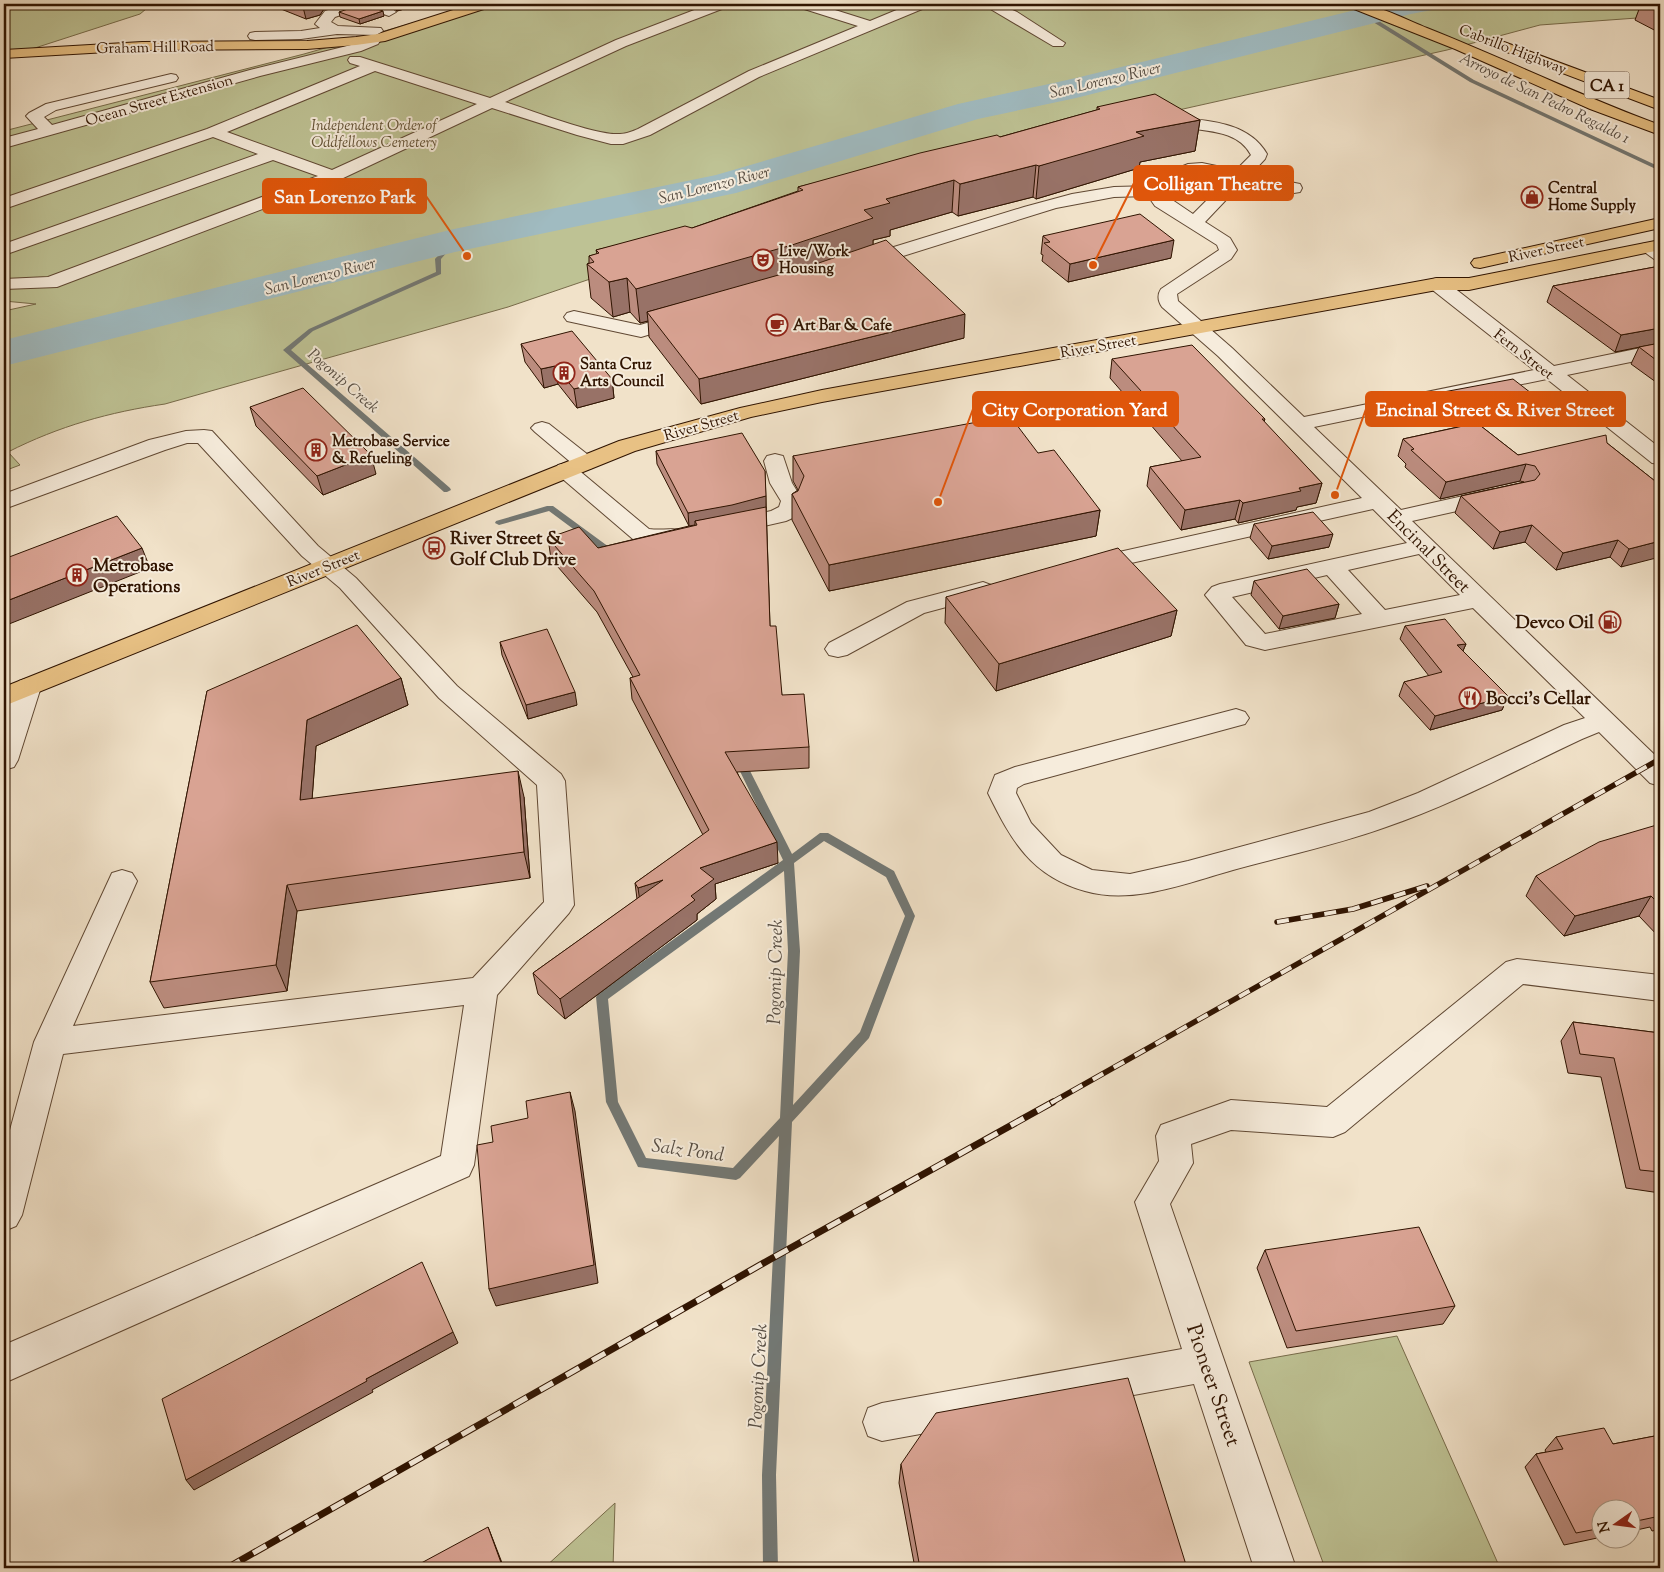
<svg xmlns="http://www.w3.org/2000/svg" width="1664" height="1572" viewBox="0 0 1664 1572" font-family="'Sorts Mill Goudy',serif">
<rect width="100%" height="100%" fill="#f1e2c9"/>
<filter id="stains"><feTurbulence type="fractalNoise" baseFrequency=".004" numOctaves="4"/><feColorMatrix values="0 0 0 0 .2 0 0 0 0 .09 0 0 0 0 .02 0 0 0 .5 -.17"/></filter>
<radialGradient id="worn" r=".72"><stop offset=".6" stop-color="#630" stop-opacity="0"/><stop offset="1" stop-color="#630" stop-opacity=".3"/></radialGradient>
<path fill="#bec294" stroke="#776b4a" d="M4,4H152L140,14L4,58Z
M479,4H1660L1637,18L1540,25L1447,50L1116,124L596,277L508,307L165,404C110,412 59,426 8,452L20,465L4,471V311L36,304L4,301V131L304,54Z
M1397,1336L1500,1568H1325L1249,1362Z
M615,1503L613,1568H544Z"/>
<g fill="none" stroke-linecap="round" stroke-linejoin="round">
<path fill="#737874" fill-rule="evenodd" d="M1365,15H1369L1474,80L1660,167V171L1470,82L1365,17Z
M452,240L457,241L441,259V274L313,331L291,350L450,488L451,490L447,492H444L283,350L309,329L436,272L435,259Z
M547,506H553L609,547L615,555L614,557H608L603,551L549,511L499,525L495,523L496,521Z
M740,758L745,761L792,854L820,833H828L894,871L915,916L869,1038L792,1122L776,1475L778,1568H763L762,1475L779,1136L740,1178L736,1180L638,1167L606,1102L596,997L598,994L783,860L735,761ZM824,841L886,877L905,916L860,1032L793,1105L800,951L794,863ZM784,871L788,951L780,1118L733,1168L646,1158L618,1102L608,999Z"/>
<path fill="#a0bbc1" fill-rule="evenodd" d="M1380,4H1437L1432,10L1411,14L1076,98L978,119L736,193L455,252L4,366V340L454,229L716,175L958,104L1076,78Z"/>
<g stroke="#604833" stroke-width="2">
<path id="minor" d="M347,4C362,4 385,0 396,12L389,16L364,7L335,17L331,22L338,26L381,28L383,31L376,35L337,34L301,39L255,40L250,39L248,36L250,33L255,32L301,31L320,28L315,24L325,11Z
M710,4H729L727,7L626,46L505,102C531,110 596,136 620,134C626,134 633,131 638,129L749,71L858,26L798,7L796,4H816L870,21L911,4H929L927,7L759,77L650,135L623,144H611L577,135L492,108L339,180L57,287L4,289V279L48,277L318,176L273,160L4,255V244L258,154L213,137L4,209V198L207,129L360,66L350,63L348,60L350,57H360L490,98L616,40ZM375,71L477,104L332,170L227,132Z
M982,4H999L1017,12L1065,43L1063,46H1053Z
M373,37L378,38L380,41L378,44L361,51L260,76L4,148V138L38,129L26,116L29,113L46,104L171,74L176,75L178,78L176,81L56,110L44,117L52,125L250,70L351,45Z
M1183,118C1213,121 1250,124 1267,154L1265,159L1251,174L1300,184L1302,188L1300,192L1294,193L1243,182L1205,222L1230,238L1237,250L1231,259L1177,294L1178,301L1232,348L1304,417L1534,370L1430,288L1428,284L1430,280L1437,278L1444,280L1554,366L1660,344V356L1567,375L1660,448V464L1652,463L1547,379L1314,427L1401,510L1494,489L1502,491L1505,496L1502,501L1412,521L1660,760V786L1650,783L1599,732L1582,739C1518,769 1454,804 1386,827C1336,845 1284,856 1233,870C1187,883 1133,905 1085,891C1031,876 1011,840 988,793L995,775L1015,767L1236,709L1245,712L1249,718L1245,724L1024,784L1017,788L1016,793L1031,823L1061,855L1092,870L1130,874L1188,861L1369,812L1418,793L1564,725L1585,718L1473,608L1265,650L1246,645L1205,595L1212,587L1220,584L1407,543L1373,509L1091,572L1083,570L1079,565L1083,560L1362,498L1218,356L1162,307C1158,301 1157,295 1161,289L1219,250L1217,245L1155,206L1148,196L1114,197L1056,208L868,267L862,268L856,267L853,263L856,259L871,254L1024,207L1072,194L1114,187L1153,186L1171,171L1188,164L1202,163L1236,170L1251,155C1237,128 1202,132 1177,126L1175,123L1177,120ZM1202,173L1228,179L1193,214L1165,195V193C1177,183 1186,173 1202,173ZM1419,554L1460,595L1385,610L1348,570ZM1327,575L1362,614L1265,634L1232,597Z
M1648,243L1660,248V260L1654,259L1639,248L1642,244Z
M574,311L640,325L684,312L691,314L694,318L691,322L641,337L567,321L564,317L567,313Z
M542,422L549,424L592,458L595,463L592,468L584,470L576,468L649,529C664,531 678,527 692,530L696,535L692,540L661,545L634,540L558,475L555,470L558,465L566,463L574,465L535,432L531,428L535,424Z
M204,430L212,431L318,546L356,578L457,686L561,774L565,781L574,905L569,913L497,995L474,1165L469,1176L4,1383V1345L441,1156L464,1005L63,1054L22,1215L16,1226L4,1231V1152L34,1042L112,873L122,870L132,873L137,881L73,1026L473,978L544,902L537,785L439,698L340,588L302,556L198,443H187L165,450L4,509V494L149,440L186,431Z
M775,454L783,456L792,483L803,501L797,516L786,521L729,534L721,532L718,527L721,522L771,511L779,507L781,501L770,483L764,461L767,456Z
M983,582L991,585L995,590L991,595L924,613L847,655L838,657L829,655L825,649L829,643L907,602Z
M28,678L37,681L41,687L18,760L14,767L4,770C2,740 3,707 19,681Z
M1517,959L1660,975V1001L1523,984L1345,1132L1333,1137L1231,1130L1191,1144L1193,1163L1170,1204L1296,1568H1254L1194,1384L882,1441L868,1436L863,1422L868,1408L882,1403L1182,1349L1135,1202L1159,1161L1156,1136L1161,1125L1231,1100L1327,1107L1506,962Z"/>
</g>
<g stroke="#301401" stroke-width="2">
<path id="major" d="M472,4H492L490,7L385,41L356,45L307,49L142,50L4,58V50L142,42L307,41L356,37L378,34Z
M1660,218V228L1480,268L1474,267L1471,263L1474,259L1480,258Z
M1660,240V250L1469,290H1437L822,402L751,417L635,451L4,706V687L619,441L740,408L822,390L1437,278H1469Z"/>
</g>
<g stroke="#301401" stroke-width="2">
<path id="highway" d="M1347,4C1374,2 1402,18 1427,28C1505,59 1581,96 1660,125V135L1590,109L1455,49L1349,7Z
M1496,39L1660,100V110L1491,46L1489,43L1491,40Z"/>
</g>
<use href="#minor" fill="#f6ecdc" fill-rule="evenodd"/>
<use href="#major" fill="#e8c184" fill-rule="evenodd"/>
<use href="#highway" fill="#e8c184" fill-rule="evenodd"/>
<g stroke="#301401" stroke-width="5.5">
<path id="rail-far1" d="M1277,922L1353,909L1427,886
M1051,1103L1660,759"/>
</g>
<g stroke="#301401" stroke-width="7">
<path id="rail" d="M227,1568L769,1260L1053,1102"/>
</g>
<use href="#rail-far1" stroke="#f6ecdc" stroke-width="4" stroke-dasharray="12" stroke-linecap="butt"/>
<use href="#rail" stroke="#f6ecdc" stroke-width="5" stroke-dasharray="15" stroke-linecap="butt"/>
</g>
<path fill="#bb8c7e" stroke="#301401" d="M270,4H342L324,9L320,15L306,19L271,5Z
M384,4H422L397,11L392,6Z
M1641,4H1660V33L1635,20Z
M339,12L384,16L360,24L340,17Z
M1097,107L1200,120L1195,151L1140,162L1139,168L1036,199L1033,197L958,216L952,212L890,230V236L873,240V244L964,338L701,404L649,337L648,321L640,323L630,312L613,317L591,298L587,264L589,263V256L597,254L596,250L692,228L798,191V187L1000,137L1097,110Z
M1043,236L1171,258L1068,282L1042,261L1043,255L1041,254Z
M1660,266V385L1631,364L1639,347L1652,344L1615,352L1547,302L1553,286Z
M521,344L612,379L614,398L577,408L558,384L544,388L525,362Z
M1112,359L1265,419L1264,422L1322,483L1316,503L1297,507L1296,510L1238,523L1235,519L1181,530L1147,486L1150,467L1182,461L1110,378Z
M1438,393L1540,400L1536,411L1477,423L1518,455L1607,443L1660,485L1621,567L1610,557L1556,570L1525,542L1493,549L1455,513L1461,496L1524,482L1520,481L1440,499L1405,467L1406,464L1398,456L1403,439L1476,423L1458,426L1434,404Z
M250,407L376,474L323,495L256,426Z
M656,451L765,471L770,626L782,695L809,747V768L737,772L778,863L715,884L716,899L697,914V920L565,1019L538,994L533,973L637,899L635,883L703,835L632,699L630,678L633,677L597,612L551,559L548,538L598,548L689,526L657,464Z
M1038,453L1100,510L1096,536L829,591L792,520V494L798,490L793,481V456Z
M1254,524L1329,547L1268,559L1250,538Z
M1254,581L1339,604L1335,618L1279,629L1251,595Z
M946,597L1177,610L1171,636L996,691L945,623Z
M1405,626L1466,644L1463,651L1508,696L1502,710L1430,730L1399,696L1404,682L1429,676L1400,639Z
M500,642L577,705L528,719L502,655Z
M401,678L408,705L316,746L312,799L524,797L530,878L297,911L287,991L164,1008L150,982L207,691Z
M1660,824V938L1639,916L1564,936L1526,896L1536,876Z
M1573,1022L1660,1033V1193L1626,1188L1601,1077L1568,1073L1561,1041Z
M1265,1250L1455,1306L1443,1324L1287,1348L1257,1268Z
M1660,1435V1536L1657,1530L1652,1531L1650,1527L1632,1531V1510H1602V1537L1564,1545L1525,1467L1536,1454L1546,1452L1545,1450L1556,1437L1613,1444Z
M901,1464L1187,1568H915L899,1483Z"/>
<path fill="#987267" stroke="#301401" d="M313,4H342L324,9L320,15L306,19L303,7Z
M396,4H422L397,11Z
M383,11L384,16L360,24L359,19Z
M1200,120L1195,151L1140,162L1139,168L1036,199L1039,166L1136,132Z
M1036,165L1033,197L958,216L960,184Z
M954,180L952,212L890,230V236L873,240V251L647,312L648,321L640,323L636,289L864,210L886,199Z
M1174,240L1171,258L1068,282L1070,264Z
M627,278L630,312L613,317L609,282Z
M965,314L964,338L701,404L699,379Z
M1660,328V343L1615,352L1621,335Z
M555,366L558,384L544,388L541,369Z
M612,379L614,398L577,408L574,389Z
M1540,400L1536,411L1458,426L1462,415Z
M371,455L376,474L323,495L317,476Z
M1526,464L1520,481L1440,499L1446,482Z
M1322,483L1316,503L1297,507L1296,510L1238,523L1243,503L1299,488Z
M766,496V510L695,521V525L689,526L688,513Z
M1240,500L1235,519L1181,530L1185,510Z
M1100,510L1096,536L829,591V565Z
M1532,525L1525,542L1493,549L1500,532Z
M1333,534L1329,547L1268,559L1272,546Z
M1618,540L1610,557L1556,570L1563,553Z
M1660,541V557L1621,567L1629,549Z
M142,548L150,568L4,626V602Z
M1339,604L1335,618L1279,629L1283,616Z
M1177,610L1171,636L996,691L999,664Z
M1466,644L1460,657L1457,645Z
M401,678L408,705L316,746L310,827L300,800L307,720Z
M575,692L577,705L528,719L526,705Z
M1508,696L1502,710L1430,730L1435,716Z
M518,771L524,797L530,878L524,852Z
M777,842L778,863L715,884L716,899L697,914V920L565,1019L560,999L700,868Z
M663,880L641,909L638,888Z
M287,885L297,911L287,991L276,965Z
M1651,896L1639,916L1564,936L1575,916Z
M570,1092L575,1111L598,1283L496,1306L489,1289Z
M453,1332L458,1343L372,1390L373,1392L194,1490L186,1480L366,1379Z
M488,1527L492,1537L504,1568H503Z"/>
<path fill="#d9a393" stroke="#301401" d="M296,4H313L303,7Z
M363,4L383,11L359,19L339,12Z
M1647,4H1660V10Z
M1155,94L1200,120L1136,132L1144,136L1039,166L1036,165L960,184L954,180L886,199L890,203L864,210L873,218L792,245L636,289L627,278L609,282L587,264L594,262L589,256L599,253L596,250L685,226L692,228L803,190L798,187L920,153L997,135L1000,137L1100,109L1097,107Z
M1140,214L1174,240L1070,264L1044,243L1050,242L1043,236Z
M886,240L965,314L699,379L647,312L807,267Z
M1660,266V328L1621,335L1553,286Z
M572,331L612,379L574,389L555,366L541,369L521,344Z
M1660,343V363L1639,347Z
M1192,345L1265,419H1262L1322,483L1299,488L1301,491L1243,503L1240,500L1185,510L1150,467L1201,457L1112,359Z
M1513,379L1540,400L1462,415L1438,393Z
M303,388L371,455L317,476L250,407Z
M1010,416L1038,453L1054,450L1100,510L829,565L792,494L798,491L804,476L793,456Z
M1477,423L1518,455L1606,435L1607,443L1660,485V541L1629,549L1618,540L1563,553L1532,525L1500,532L1461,496L1535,480L1540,474L1535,466L1526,464L1446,482L1411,450L1414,449L1403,439Z
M742,433L765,471L766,496L732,505L688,513L656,451Z
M766,507L770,626H776L782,695L804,694L809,747L725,752L777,842L700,868L714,879L691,896L695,900L560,999L533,973L663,880L638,888L635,883L709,830L630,678L640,675L594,591L548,538L579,527L598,548L697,525L695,521Z
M1313,512L1333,534L1272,546L1254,524Z
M117,516L142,548L4,602V559Z
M1118,548L1177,610L999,664L946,597Z
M1307,569L1339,604L1283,616L1254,581Z
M1445,619L1466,644L1457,645L1508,696L1435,716L1404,682L1442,672L1405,626Z
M357,625L401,678L307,720L300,800L518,771L524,852L287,885L276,965L150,982L207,691Z
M547,629L575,692L526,705L500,642Z
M1660,824V905L1651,896L1575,916L1536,876L1599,842Z
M1573,1022L1660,1033V1172L1640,1170L1614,1058L1580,1054Z
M570,1092L594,1265L489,1289L477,1145L493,1142L491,1126L528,1118L526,1101Z
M1419,1227L1455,1306L1296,1331L1265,1250Z
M422,1262L453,1332L366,1379L367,1381L186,1480L162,1399Z
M1128,1378L1187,1568H920L901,1464L936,1413Z
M1604,1428L1613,1444L1660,1435V1516L1632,1522V1510H1602V1528L1576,1533L1536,1454L1563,1449L1556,1437Z
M488,1527L503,1568H412Z"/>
<defs>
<g id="shop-ring" transform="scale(1.125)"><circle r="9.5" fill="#f6ecdc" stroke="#8f2418" stroke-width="1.5"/><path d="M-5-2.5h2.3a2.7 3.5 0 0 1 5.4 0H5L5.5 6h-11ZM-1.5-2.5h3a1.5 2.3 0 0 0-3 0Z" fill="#8f2418"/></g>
<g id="theatre-ring" transform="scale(1.125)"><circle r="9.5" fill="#f6ecdc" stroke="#8f2418" stroke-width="1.5"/><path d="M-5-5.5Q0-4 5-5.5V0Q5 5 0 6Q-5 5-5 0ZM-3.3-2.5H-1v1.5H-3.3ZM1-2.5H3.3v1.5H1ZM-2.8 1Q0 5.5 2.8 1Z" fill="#8f2418"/></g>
<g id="cafe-ring" transform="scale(1.125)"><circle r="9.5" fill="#f6ecdc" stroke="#8f2418" stroke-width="1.5"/><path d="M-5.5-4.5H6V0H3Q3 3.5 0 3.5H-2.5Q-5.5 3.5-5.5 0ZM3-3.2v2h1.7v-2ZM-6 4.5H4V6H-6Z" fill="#8f2418"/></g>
<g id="building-ring" transform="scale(1.125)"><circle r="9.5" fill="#f6ecdc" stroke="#8f2418" stroke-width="1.5"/><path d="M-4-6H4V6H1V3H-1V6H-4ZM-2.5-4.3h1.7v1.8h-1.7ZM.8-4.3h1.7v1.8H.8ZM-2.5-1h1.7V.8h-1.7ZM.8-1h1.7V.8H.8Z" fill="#8f2418"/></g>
<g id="bus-ring" transform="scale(1.125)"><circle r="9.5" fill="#f6ecdc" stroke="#8f2418" stroke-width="1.5"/><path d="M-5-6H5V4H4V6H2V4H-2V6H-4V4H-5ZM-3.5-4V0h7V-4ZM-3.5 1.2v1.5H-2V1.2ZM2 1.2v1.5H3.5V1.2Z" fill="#8f2418"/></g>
<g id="fuel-ring" transform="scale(1.125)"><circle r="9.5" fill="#f6ecdc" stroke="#8f2418" stroke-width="1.5"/><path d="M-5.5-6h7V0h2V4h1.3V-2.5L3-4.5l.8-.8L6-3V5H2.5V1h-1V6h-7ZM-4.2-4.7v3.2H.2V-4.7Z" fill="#8f2418"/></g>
<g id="restaurant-ring" transform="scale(1.125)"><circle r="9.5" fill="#f6ecdc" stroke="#8f2418" stroke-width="1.5"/><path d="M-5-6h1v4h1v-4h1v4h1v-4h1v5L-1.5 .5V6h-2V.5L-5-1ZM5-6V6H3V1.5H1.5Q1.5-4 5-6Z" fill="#8f2418"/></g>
</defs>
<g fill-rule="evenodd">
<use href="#shop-ring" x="1532" y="197"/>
<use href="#theatre-ring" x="763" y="260"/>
<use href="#cafe-ring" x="777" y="325"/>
<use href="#building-ring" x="564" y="373"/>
<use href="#building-ring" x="316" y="450"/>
<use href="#bus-ring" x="434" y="548"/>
<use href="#building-ring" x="77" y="575"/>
<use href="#fuel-ring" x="1610" y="622"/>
<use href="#restaurant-ring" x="1470" y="698"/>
</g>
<g text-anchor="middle" stroke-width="4" stroke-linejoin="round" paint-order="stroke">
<g font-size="15" fill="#301401" stroke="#f6ecdc">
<text transform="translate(155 47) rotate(-1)" y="5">Graham Hill Road</text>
<text transform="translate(1513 49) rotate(21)" y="5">Cabrillo Highway</text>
<text transform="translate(159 100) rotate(-16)" y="5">Ocean Street Extension</text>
<text transform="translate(1546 249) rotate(-12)" y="5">River Street</text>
<text transform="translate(1098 346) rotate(-10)" y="5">River Street</text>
<text transform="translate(1524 354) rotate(38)" y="5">Fern Street</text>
<text transform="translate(701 425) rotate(-16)" y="5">River Street</text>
<text transform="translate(323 568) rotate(-22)" y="5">River Street</text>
</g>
<g font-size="15" font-style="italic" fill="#625134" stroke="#f6ecdc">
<text x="374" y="130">Independent Order of<tspan x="374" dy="17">Oddfellows Cemetery</tspan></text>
</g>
<g font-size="15" font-weight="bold" fill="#301401" stroke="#f6ecdc" text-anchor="start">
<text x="1548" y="193">Central<tspan x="1548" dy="17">Home Supply</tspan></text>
<text x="779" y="256">Live/Work<tspan x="779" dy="17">Housing</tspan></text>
<text x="793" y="330">Art Bar &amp; Cafe</text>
<text x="580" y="369">Santa Cruz<tspan x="580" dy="17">Arts Council</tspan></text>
<text x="332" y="446">Metrobase Service<tspan x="332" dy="17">&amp; Refueling</tspan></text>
</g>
<g font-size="16" font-style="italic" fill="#574e44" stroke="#f6ecdc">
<text transform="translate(1105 79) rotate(-13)" y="6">San Lorenzo River</text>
<text transform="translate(1545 97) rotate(26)" y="6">Arroyo de San Pedro Regaldo 1</text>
<text transform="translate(714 184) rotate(-14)" y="6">San Lorenzo River</text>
<text transform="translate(320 275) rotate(-14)" y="6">San Lorenzo River</text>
<text transform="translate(344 380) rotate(41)" y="6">Pogonip Creek</text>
</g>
<rect fill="#f6ecdc" stroke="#6b5543" stroke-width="1" x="1584.5" y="71.5" width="45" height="27" rx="4"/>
<g font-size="16" font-weight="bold" fill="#301401">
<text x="1607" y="91">CA 1</text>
</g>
<g font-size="18" font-weight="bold" fill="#301401" stroke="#f6ecdc" text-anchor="start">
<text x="450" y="544">River Street &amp;<tspan x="450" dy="21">Golf Club Drive</tspan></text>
<text x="93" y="571">Metrobase<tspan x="93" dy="21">Operations</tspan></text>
<text x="1594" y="628" text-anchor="end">Devco Oil</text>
<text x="1486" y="704">Bocci's Cellar</text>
</g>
<g font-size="18" fill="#301401" stroke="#f6ecdc">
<text transform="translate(1429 551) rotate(45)" y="6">Encinal Street</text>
</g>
<g font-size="19" font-style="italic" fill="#574e44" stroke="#f6ecdc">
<text transform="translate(774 972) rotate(-89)" y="7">Pogonip Creek</text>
<text transform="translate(688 1149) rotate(8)" y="7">Salz Pond</text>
<text transform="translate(757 1376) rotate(-87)" y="7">Pogonip Creek</text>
</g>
<g font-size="21" fill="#301401" stroke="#f6ecdc">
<text transform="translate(1214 1385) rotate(71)" y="7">Pioneer Street</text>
</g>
</g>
<path fill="none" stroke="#df560b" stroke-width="2" d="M1093 265L1134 183M467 256L426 196M1335 495L1366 409M938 502L973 409"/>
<g fill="#df560b" stroke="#f6ecdc" stroke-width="2">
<circle cx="1093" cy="265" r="5"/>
<circle cx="467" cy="256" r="5"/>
<circle cx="1335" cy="495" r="5"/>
<circle cx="938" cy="502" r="5"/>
</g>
<g fill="#df560b" stroke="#df560b" stroke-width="2">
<rect x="1134" y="166" width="159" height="34" rx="5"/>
<rect x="263" y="179" width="163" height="34" rx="5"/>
<rect x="1366" y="392" width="259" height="34" rx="5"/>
<rect x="973" y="392" width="205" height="34" rx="5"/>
</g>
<g font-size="19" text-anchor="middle" font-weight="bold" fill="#fff">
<text x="1213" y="190">Colligan Theatre</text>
<text x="345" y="203">San Lorenzo Park</text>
<text x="1495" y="416">Encinal Street &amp; River Street</text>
<text x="1075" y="416">City Corporation Yard</text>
</g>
<rect width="1664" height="1572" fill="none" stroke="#f1e2c9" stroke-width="20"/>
<rect x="5" y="5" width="1654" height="1562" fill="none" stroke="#301401" stroke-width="2.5"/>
<rect x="10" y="10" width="1644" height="1552" fill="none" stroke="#301401"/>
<g transform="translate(1616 1524) rotate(256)"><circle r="24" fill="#f6ecdc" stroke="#a79684"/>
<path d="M0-4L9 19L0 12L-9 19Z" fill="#8f2418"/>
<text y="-8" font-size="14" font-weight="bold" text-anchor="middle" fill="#301401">N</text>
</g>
<rect width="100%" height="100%" filter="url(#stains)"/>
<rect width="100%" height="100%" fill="url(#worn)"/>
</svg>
